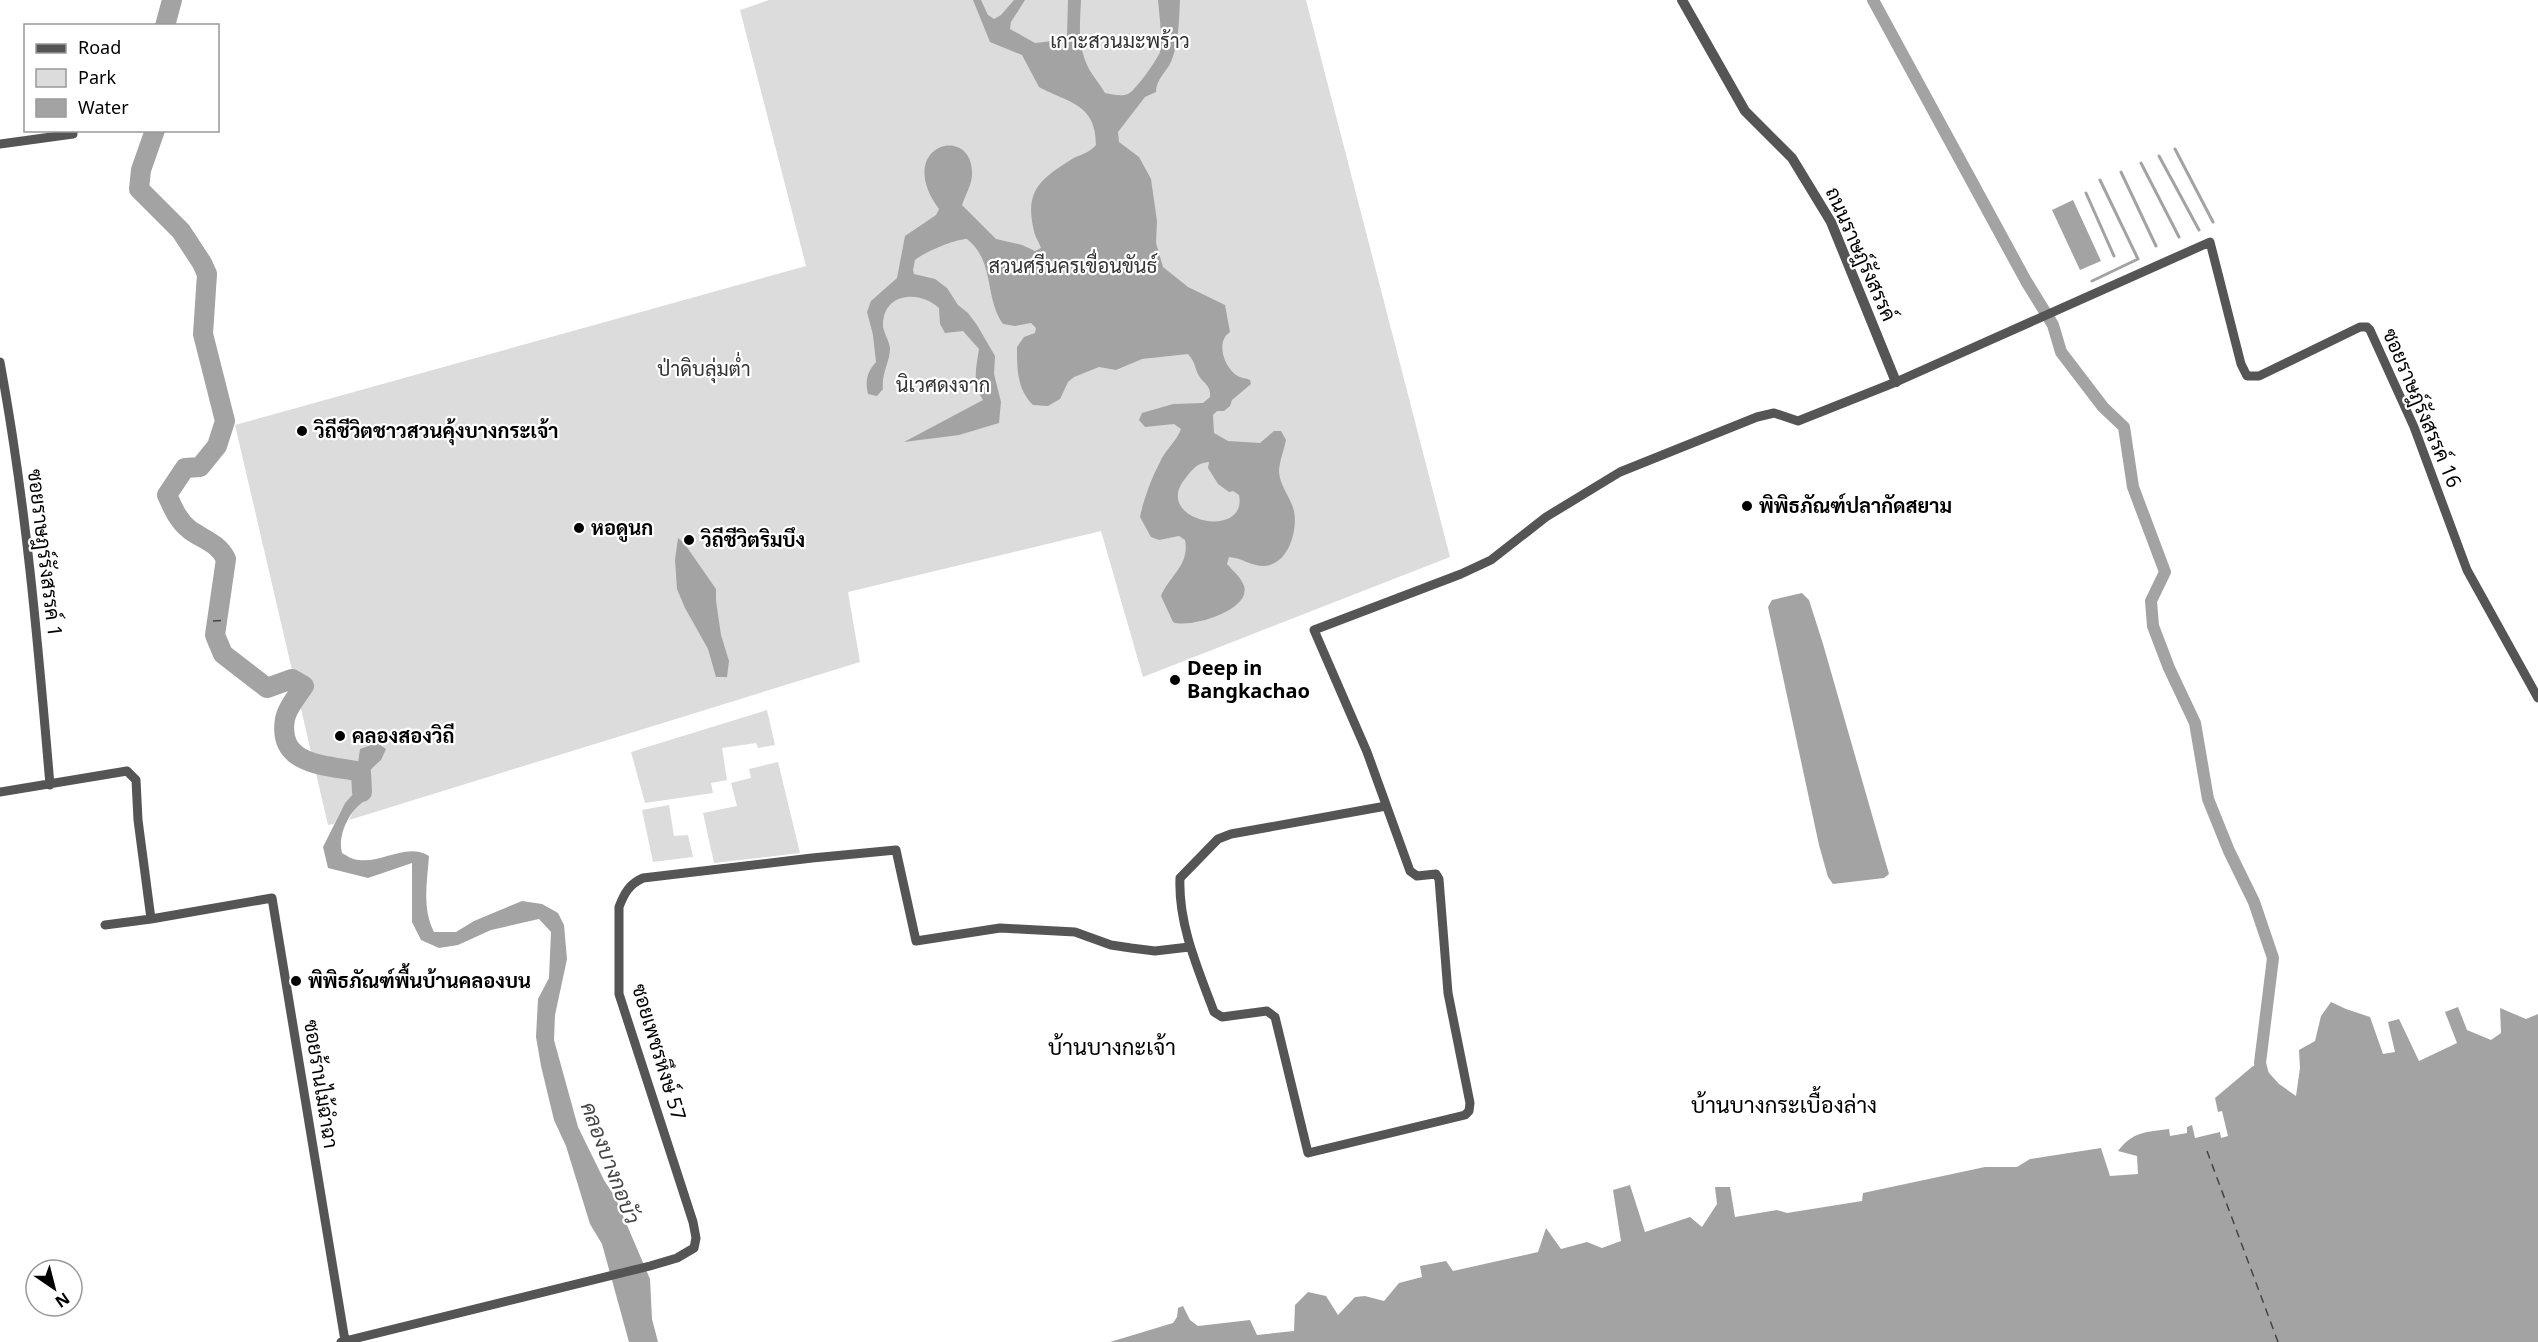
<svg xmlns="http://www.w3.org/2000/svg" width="2538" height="1342" viewBox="0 0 2538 1342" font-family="'Noto Sans',Sarabun,sans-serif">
<rect width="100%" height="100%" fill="#fff"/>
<path fill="#dcdcdc" d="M769,0H1306L1450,557L1143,677L1101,531L848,592L860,662L349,820L356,806L366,800L365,775L381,760L377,743L354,793L345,803L334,824L328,825L235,425L806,266L740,10Z
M767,710L775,745L758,748L756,743L722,748L727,780L711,783L713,793L645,803L631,752Z
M778,762L800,853L714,863L703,813L737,806L731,783L751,778L749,769Z
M669,805L674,836L688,835L693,857L653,862L642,810Z"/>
<path fill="#a3a3a3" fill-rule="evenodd" d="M973,0H981L988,15L994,19L1001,15L1014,0H1025L1011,22L1010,29L1035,43L1062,40L1067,35L1068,0H1081C1080,25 1077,46 1089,69C1094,78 1100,84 1105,93C1112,94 1121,97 1128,94C1135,91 1157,60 1160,52C1163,42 1159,12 1158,0H1180C1179,20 1179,43 1171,62C1166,72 1156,80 1156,92L1145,97L1118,132L1119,142L1139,157L1151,179L1157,221L1156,243L1163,267L1188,287L1225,305L1230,332C1216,341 1223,365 1236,375C1240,378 1245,378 1250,380L1251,384L1232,400L1230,406L1224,411H1217L1213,415L1214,433L1228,441L1260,443L1274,431H1281L1286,440C1284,450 1279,462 1279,472C1280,486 1291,498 1294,511C1298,531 1288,565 1264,566C1251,566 1242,558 1229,557L1227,564C1233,571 1241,577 1244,586C1252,611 1187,629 1173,622L1161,596C1169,576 1190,565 1185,540L1179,536L1159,540L1151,537L1140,517C1143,501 1152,477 1160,462C1165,450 1177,441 1181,429L1174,424L1145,427L1139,420L1142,413L1173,404L1203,403L1210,397C1211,385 1204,384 1199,376C1194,367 1196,363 1188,354L1142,359L1116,370L1099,367L1074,377L1068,382L1060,399L1048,406L1033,405C1017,389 1017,369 1017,347L1024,337L1035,333L1036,328L1031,323L1015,326L1003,324C984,297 995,261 967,239C955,239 925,252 915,260L913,270L914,274L935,279L947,288L958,305L968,313L977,325L995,356L994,374L1001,402L999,423L959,435L904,442L983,400C972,383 976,368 979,349L963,331L945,333L940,324L939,308C920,290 883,292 883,325C883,332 889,340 890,348C890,362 881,374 883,389L877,396L868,394C865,381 867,372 876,362L873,335L867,312L871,301L897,278L905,236L936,215L939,209C892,145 974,122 972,175C972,184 965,196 962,205L996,239L1022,245L1035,251L1041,248C1039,242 1035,237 1034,231C1024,190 1041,179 1072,159C1081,154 1088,154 1096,145C1096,103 1068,103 1039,87L1022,55L990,42ZM1209,462L1208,468L1218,484L1229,492L1233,491L1239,495C1248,541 1153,521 1184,480C1192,470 1196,463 1209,462Z
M2073,200L2101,261L2080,270L2052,210Z
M678,538L684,543L716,589V601L721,635L729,661L727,677H716L708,649L685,608L677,589L675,560Z
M1802,593L1809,600L1823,644L1889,874L1884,878L1833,884L1828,877L1819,845L1768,607L1772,600Z
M377,743L386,749L381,760L365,775L366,800C350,809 337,835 342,853C347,856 353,860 359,860C383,863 407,842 429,856C427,883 422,908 434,932H456L474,921L522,901L542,904L558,913L564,925L567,959L555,1015L554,1040L578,1127L604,1180L615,1197L650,1279L652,1319L658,1342H629L602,1244L590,1224L566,1146L554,1120L541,1066L536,1037L538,999L549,978L551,932L539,919L491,930L458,945L439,948L421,940L412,922V863L368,878L328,868L323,847L345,803L354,793L360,749Z
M2331,1002L2346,1009L2370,1017L2383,1054L2395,1052L2388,1022L2399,1019L2419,1061L2457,1043L2445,1012L2458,1007L2467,1030L2491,1040L2501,1033L2500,1008L2526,1019L2538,1014V1342H1110L1173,1323L1177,1317L1178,1308L1183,1306L1190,1320L1198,1326L1250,1320L1257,1335L1294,1331L1295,1305L1308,1292L1326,1296L1338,1315L1355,1297L1365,1296L1384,1301L1399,1283L1422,1277L1420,1266L1446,1261L1453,1271L1538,1252L1546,1228L1561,1249L1587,1242L1602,1248L1621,1241L1613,1190L1630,1185L1645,1232L1690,1217L1702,1227L1717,1204L1715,1187H1730L1735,1217L1777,1210L1787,1213L1862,1201L1863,1193L1985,1167H2017L2030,1159L2101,1148L2110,1176L2138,1174L2137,1156L2118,1151C2133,1131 2147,1132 2169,1129L2170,1136L2187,1133V1127L2192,1125L2195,1138L2220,1132L2221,1138L2228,1136L2222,1111L2218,1112L2215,1098L2253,1066L2260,1063L2279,1084L2296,1096L2300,1068L2299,1050L2315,1041L2321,1016Z"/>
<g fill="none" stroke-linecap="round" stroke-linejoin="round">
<path stroke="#a3a3a3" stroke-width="3" d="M2175,149L2213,222
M2159,156L2199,230
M2141,163L2179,237
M2121,172L2156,246
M2086,193L2114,256
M2092,281L2138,259L2100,180"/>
<path stroke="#a3a3a3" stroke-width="12" d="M1873,0L2026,281L2053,325L2061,352L2103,407L2124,427L2133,487L2165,572L2151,601L2153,626L2169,668L2195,723L2208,799L2229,851L2254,902L2273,958L2260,1063L2264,1079"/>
<path stroke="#a3a3a3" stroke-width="20" d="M165,26L172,0
M155,130L141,170L139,189L181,231L202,263L207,274L203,334L225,421L217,446L200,467L185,468L167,495C173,508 178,521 190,530C204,540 218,543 226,559L215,635L223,654L267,688L292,679L304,686C298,695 287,708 285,719C277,767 328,765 361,772L362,792"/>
<path stroke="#444" stroke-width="1.5" stroke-dasharray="8 6" stroke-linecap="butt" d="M213,621L226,620
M2207,1151L2278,1342"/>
<path stroke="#555" stroke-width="9" d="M0,144L73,134V130
M0,362C26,502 38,644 50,785
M0,792L127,771L136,780L138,820L151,919L272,898L345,1341
M1386,806L1231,834L1218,839L1180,878C1178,924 1198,969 1214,1012L1222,1017L1267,1011L1275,1017L1308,1153L1465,1115L1469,1111L1470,1103L1448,993L1439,879L1436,874L1417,876L1410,871L1367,752L1314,630L1461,574L1491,560L1546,517L1620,472L1757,417L1774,413L1798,421L1896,382L2210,242L2241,364L2247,376H2259L2360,327H2367L2370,330L2414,427L2467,570L2538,698
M105,925L151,919
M341,1342L650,1266L677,1258L694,1248L696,1238L693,1222L619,994V907C624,894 629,884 643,878L812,858L896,850L916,941L1000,928L1019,929L1075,932L1111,945L1131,948L1155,951L1189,947"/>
<path stroke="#555" stroke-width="10" d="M1682,0L1745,111L1792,158L1831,222L1896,382"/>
</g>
<g fill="#000" stroke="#fff" stroke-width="2">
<circle cx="302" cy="431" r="6"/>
<circle cx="1747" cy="506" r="6"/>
<circle cx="579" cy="528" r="6"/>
<circle cx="689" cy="540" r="6"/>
<circle cx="1175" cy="680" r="6"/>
<circle cx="340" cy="736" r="6"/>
<circle cx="296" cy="981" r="6"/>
</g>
<g text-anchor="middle" stroke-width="4.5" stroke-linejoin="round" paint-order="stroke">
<g font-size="20" fill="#333" stroke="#fff">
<text x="1120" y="48">เกาะสวนมะพร้าว</text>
<text x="1073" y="273">สวนศรีนครเขื่อนขันธ์</text>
<text x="704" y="376">ป่าดิบลุ่มต่ำ</text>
<text x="943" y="392">นิเวศดงจาก</text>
</g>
<g font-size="20" fill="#000" stroke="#fff">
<text transform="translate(1861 254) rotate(66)" y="7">ถนนราษฎ์รังสรรค์</text>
<text transform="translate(2422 408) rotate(67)" y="7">ซอยราษฎ์รังสรรค์ 16</text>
<text transform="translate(45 553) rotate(83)" y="7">ซอยราษฎร์รังสรรค์ 1</text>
<text transform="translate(659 1052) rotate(73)" y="7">ซอยเพชรหึงษ์ 57</text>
<text transform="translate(321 1084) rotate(81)" y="7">ซอยร้านไม้ฉำฉา</text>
</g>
<g font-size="20" font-weight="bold" fill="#000" stroke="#fff" text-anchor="start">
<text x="314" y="438">วิถีชีวิตชาวสวนคุ้งบางกระเจ้า</text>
<text x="1759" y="513">พิพิธภัณฑ์ปลากัดสยาม</text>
<text x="591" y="535">หอดูนก</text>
<text x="701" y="547">วิถีชีวิตริมบึง</text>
<text x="1187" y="675">Deep in<tspan x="1187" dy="23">Bangkachao</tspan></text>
<text x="352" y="743">คลองสองวิถี</text>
<text x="308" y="988">พิพิธภัณฑ์พื้นบ้านคลองบน</text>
</g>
<g font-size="21" font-style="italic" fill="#444" stroke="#fff">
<text transform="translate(610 1163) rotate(69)" y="7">คลองบางกอบัว</text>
</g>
<g font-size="22" fill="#000" stroke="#fff">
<text x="1112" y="1055">บ้านบางกะเจ้า</text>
<text x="1784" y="1113">บ้านบางกระเบื้องล่าง</text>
</g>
</g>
<rect x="24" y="24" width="195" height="108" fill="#ffffff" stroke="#999999" stroke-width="1.5"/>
<rect x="36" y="44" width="30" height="9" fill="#555555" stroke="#999999" stroke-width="1.5"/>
<text x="78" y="54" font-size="18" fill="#000000">Road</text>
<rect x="36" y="69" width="30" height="18" fill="#dcdcdc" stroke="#999999" stroke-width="1.5"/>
<text x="78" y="84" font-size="18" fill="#000000">Park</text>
<rect x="36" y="99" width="30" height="18" fill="#a3a3a3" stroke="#999999" stroke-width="1.5"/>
<text x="78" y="114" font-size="18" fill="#000000">Water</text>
<g transform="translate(54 1288) rotate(145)"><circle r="28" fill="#ffffff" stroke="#999999" stroke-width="1.5"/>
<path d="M0-4.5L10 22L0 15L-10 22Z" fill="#000000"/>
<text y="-9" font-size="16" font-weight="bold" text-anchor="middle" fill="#000000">N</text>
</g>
</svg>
